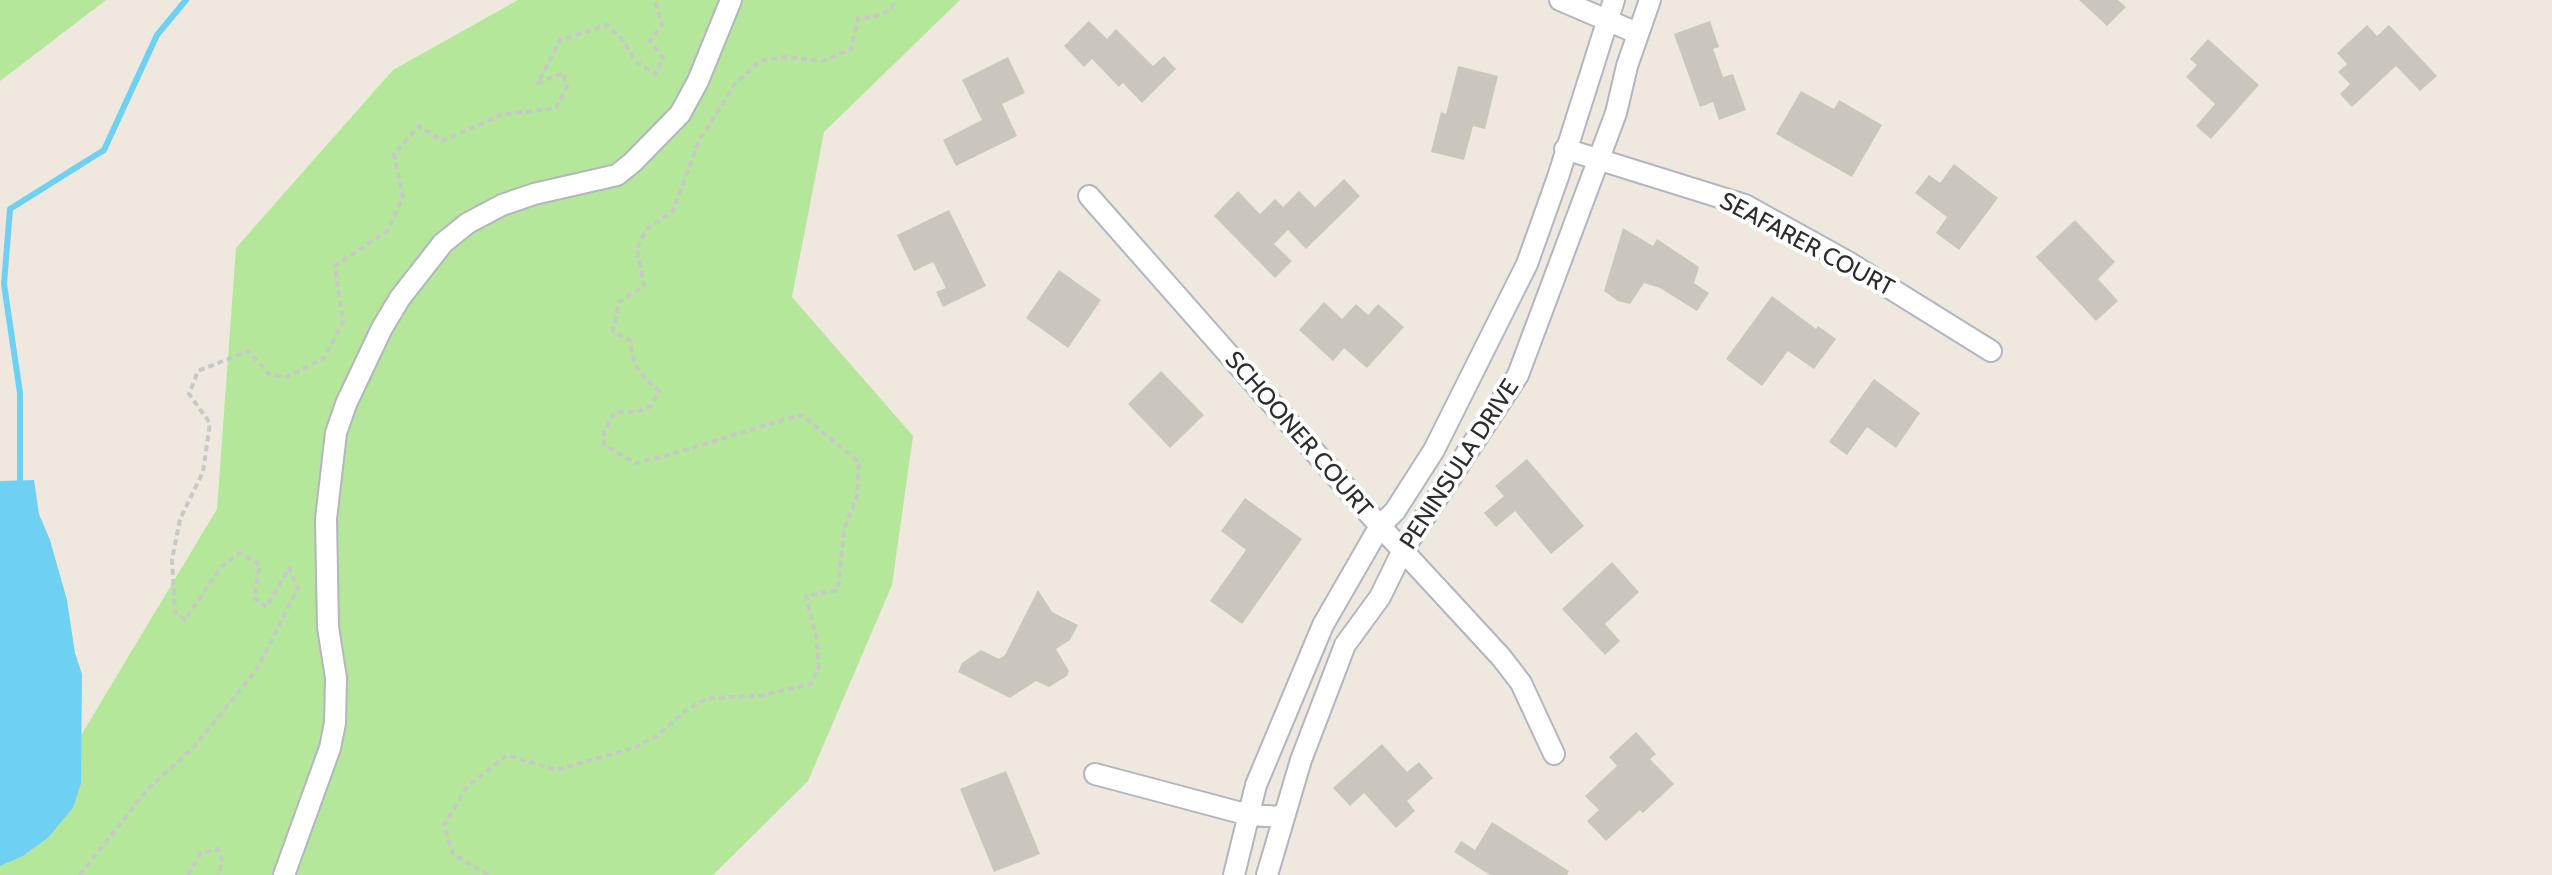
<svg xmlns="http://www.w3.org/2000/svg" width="2552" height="875" viewBox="0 0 2552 875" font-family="Cabin,sans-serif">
<rect width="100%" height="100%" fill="#eee8df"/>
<path fill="#b4e799" d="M0,0H106L0,81Z
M518,0H960L824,132L792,297L913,436L892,585L808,781L713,875H0V866L23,856L48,838L73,808L81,784L80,737L217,509L236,248L393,70Z"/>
<path fill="#6ed1f4" d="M34,480L39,514L50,540L67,600L75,653L82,674L81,784L73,808L48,838L23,856L0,866V481Z"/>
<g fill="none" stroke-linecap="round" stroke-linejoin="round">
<path stroke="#6ed1f4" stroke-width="6" d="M20,488V393L4,284L10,209L104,150L157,35L186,0"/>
</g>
<path fill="#cac6bd" d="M2079,0H2118L2126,7L2107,26Z
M1089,21L1107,39L1116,29L1153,66L1164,56L1176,69L1142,103L1123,83L1119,87L1092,59L1084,67L1064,46Z
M1710,21L1719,47L1713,49L1723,77L1733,74L1746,110L1719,120L1713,102L1700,107L1674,34Z
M2367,25L2377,36L2389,25L2437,76L2420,91L2396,66L2352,107L2340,94L2350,84L2338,72L2347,64L2337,53Z
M2208,39L2259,85L2211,139L2196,126L2215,104L2186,77L2197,65L2190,59Z
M1008,57L1025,93L1002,104L1017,136L956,166L943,140L982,120L962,80Z
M1458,66L1498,76L1485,129L1473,126L1464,160L1431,152L1441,112L1446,114Z
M1801,91L1834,109L1839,100L1882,125L1852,177L1776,134Z
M1954,164L1998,198L1959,250L1936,233L1947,217L1915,193L1929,175L1940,183Z
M1344,179L1360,196L1306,249L1288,230L1274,244L1292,261L1275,278L1214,216L1238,191L1260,214L1275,199L1283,207L1299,191L1315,207Z
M949,210L986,286L943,307L936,292L946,288L933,262L914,271L897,235Z
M2075,220L2115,262L2098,279L2118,301L2096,321L2036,257Z
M1623,228L1653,246L1657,239L1699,267L1694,283L1709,293L1697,311L1660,288L1644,283L1630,304L1618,301L1604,291Z
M1059,270L1101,300L1068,348L1026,318Z
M1772,296L1816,329L1818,326L1836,339L1814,369L1788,351L1762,386L1726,359Z
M1324,302L1342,319L1356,304L1368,315L1378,304L1404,327L1367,368L1344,348L1333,361L1299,330Z
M1161,371L1204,415L1170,448L1128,404Z
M1874,379L1920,413L1896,448L1867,427L1847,455L1829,442Z
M1527,459L1584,526L1551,554L1515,511L1496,527L1484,513L1504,496L1495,486Z
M1245,498L1302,539L1242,624L1210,601L1246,550L1221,531Z
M1612,562L1639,592L1605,624L1620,641L1605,655L1562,609Z
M1038,590L1052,612L1078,625L1070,640L1056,649L1069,671L1067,676L1049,687L1036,681L1010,698L958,672L962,663L981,650L999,659L1005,655Z
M1636,732L1656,754L1650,759L1674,784L1643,813L1640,810L1606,841L1587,821L1599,810L1585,796L1617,766L1609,757Z
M1382,744L1407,772L1419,762L1433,778L1407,801L1415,811L1396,828L1364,793L1350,806L1333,788Z
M1006,771L1040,854L994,872L960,789Z
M1492,822L1569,871L1567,875H1490L1454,852L1461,841L1475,850Z"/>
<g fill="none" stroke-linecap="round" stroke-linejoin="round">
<g stroke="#b3b5c0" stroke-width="24">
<path id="street" d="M1560,0L1637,33
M1565,149L1745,205L1848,262L1991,351
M1089,196L1380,526L1501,657L1521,683L1554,754
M1095,774L1249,815L1283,817
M284,875L330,748L335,723L336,678L328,627L326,519L336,433L346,404L382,328L400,298L443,243L468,223L502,205L534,194L617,175L633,162L680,114L698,81L731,0
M1234,875L1256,785L1323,625L1380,526L1395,511L1434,450L1527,264L1558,177L1614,0
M1267,875L1301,760L1345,645L1380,597L1403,550L1518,375L1616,113L1627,66L1650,0"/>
</g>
<path stroke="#c8c8c8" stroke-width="4" stroke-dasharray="6 4" stroke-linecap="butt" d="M80,875L147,790L194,747L257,669L298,588L289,568L267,607L254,598L260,565L240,553L221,567L185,620L175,612L172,560L180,519L203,472L210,423L189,394L198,371L248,351L269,374L287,377L324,358L343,322L335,266L387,231L403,197L394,154L419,126L442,141L501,115L556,108L567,87L563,73L538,83L560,40L607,25L623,40L635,61L656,74L663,58L650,41L662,25L655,0
M188,875L201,853L218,849L223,862L218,875
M488,875L453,854L444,825L467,787L507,755L556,770L634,748L657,736L685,711L707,698L758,696L811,684L819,666L816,636L806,596L838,590L844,530L857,496L859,462L802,415C746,429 693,450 636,463L604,445V432L615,412H637L651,406L659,391C642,376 631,364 631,341L613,331L619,302L644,286L637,248L646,230L673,211L699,141L735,84L760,61L784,57L823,61L851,49L858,18L873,17L891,10L895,0"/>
<use href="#street" stroke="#fff" stroke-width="20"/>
</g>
<g text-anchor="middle" stroke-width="8" stroke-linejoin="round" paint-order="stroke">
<g font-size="24" fill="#2d2d2d" stroke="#fff">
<text transform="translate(1807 244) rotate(28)" y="8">SEAFARER COURT</text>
<text transform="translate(1299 434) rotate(49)" y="8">SCHOONER COURT</text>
<text transform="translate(1459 464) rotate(-57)" y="8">PENINSULA DRIVE</text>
</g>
</g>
</svg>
